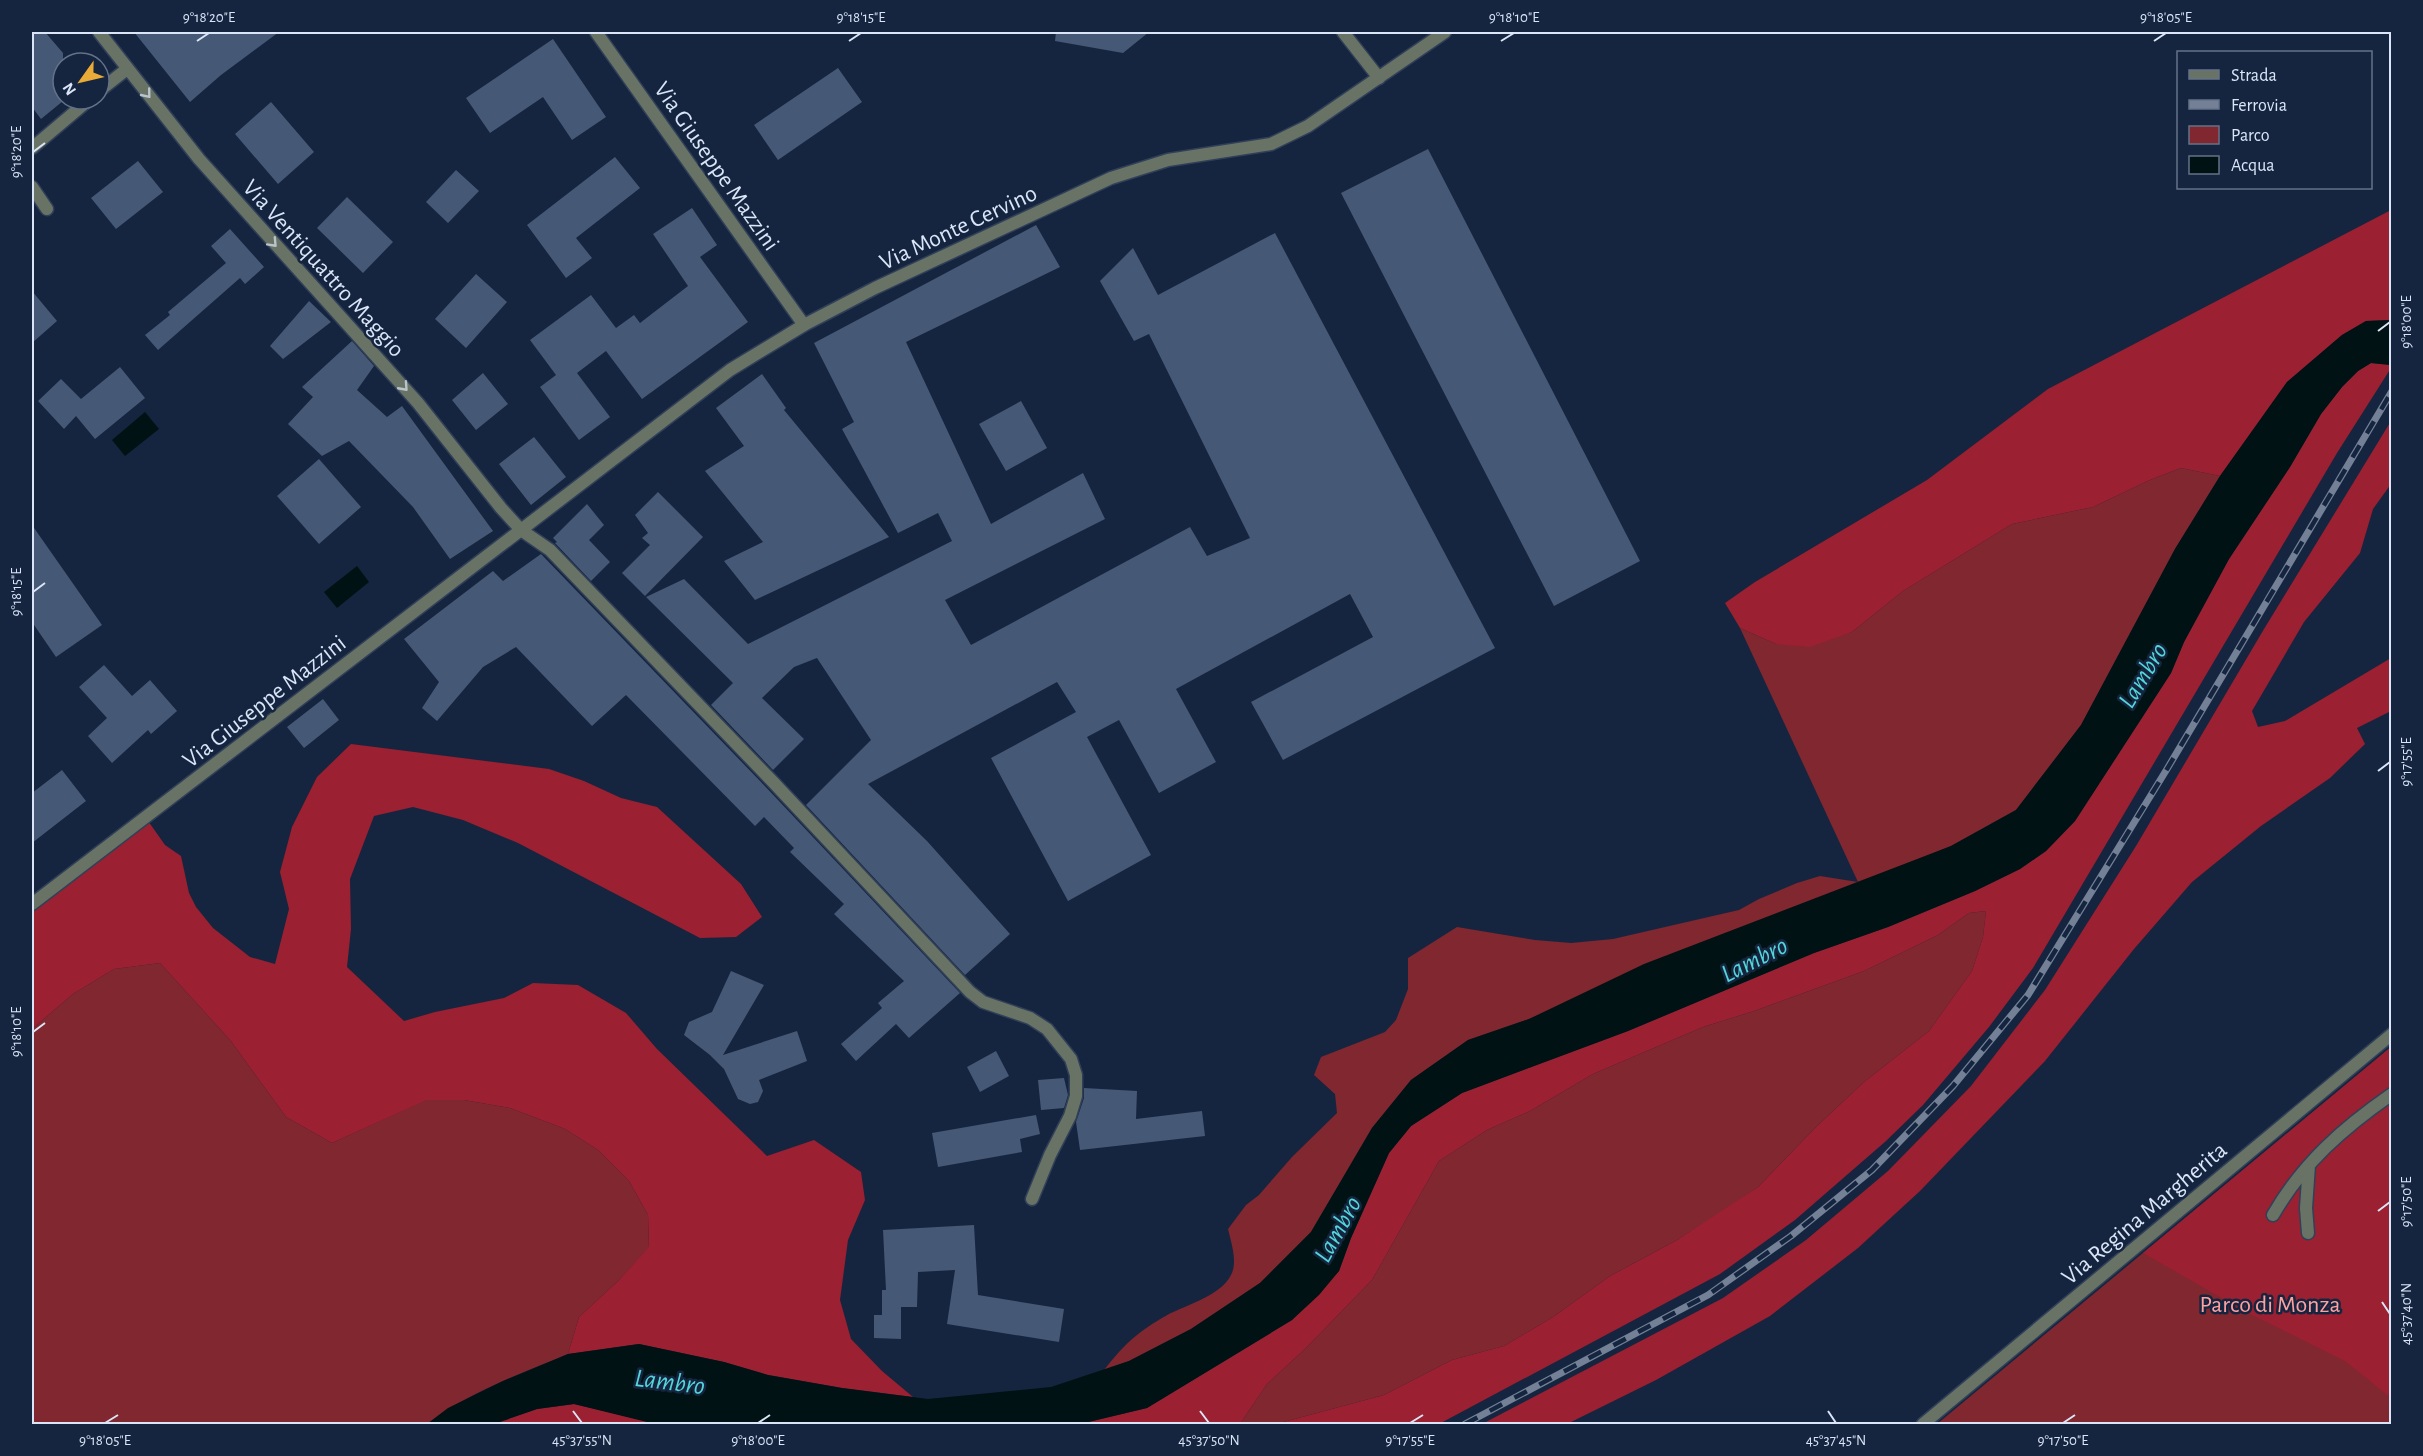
<svg xmlns="http://www.w3.org/2000/svg" width="2423" height="1456" viewBox="0 0 2423 1456" font-family="'Alegreya Sans',sans-serif">
<rect width="100%" height="100%" fill="#15253f"/>
<path fill="#80272f" d="M2181,468L2220,476L2175,549L2081,725L2016,810L1951,846L1529,1019L1468,1040L1411,1080L1372,1128L1311,1232L1260,1283L1191,1329L1129,1361L1104,1370C1123,1346 1135,1334 1162,1318C1183,1305 1219,1298 1231,1275C1238,1262 1231,1242 1228,1229L1246,1205L1259,1195L1292,1157L1337,1113L1335,1094L1314,1075L1321,1057L1385,1032L1396,1020L1408,989V958L1457,927L1535,940L1571,943L1613,939L1739,910L1759,899L1797,883L1820,876L1858,882L1740,628L1776,644L1852,632L1903,591L2012,524L2093,507L2150,480Z
M1986,911L1983,937L1972,971L1929,1031L1864,1082L1817,1126L1758,1187L1728,1208L1677,1240L1610,1276L1553,1317L1504,1346L1452,1360L1384,1395L1276,1424H1240L1267,1384L1305,1349L1372,1280L1439,1161L1487,1130L1530,1111L1593,1074L1703,1027L1754,1011L1864,971L1938,935L1969,913Z
M160,963L230,1040L286,1117L332,1143L426,1100H464L510,1108L565,1129L598,1150L629,1181L648,1215L649,1248L618,1281L579,1317L568,1354C520,1374 469,1392 427,1424H32V1029L73,994L114,969Z
M2391,1047V1424H1937Z"/>
<path fill="#9b2031" d="M2391,210V320L2366,321L2342,335L2287,382L2220,476L2181,468L2150,480L2093,507L2012,524L1903,591L1852,632L1810,647L1776,644L1740,628L1725,603L1755,582L1927,480L2048,389Z
M2371,363L2391,365V368L2337,453L2033,968L1989,1027L1923,1105L1886,1141L1795,1220L1720,1274L1439,1424H1276L1384,1395L1452,1360L1504,1346L1553,1317L1610,1276L1677,1240L1758,1187L1817,1126L1864,1082L1929,1031L1972,971L1983,937L1986,911L1969,913L1938,935L1864,971L1754,1011L1703,1027L1593,1074L1530,1111L1487,1130L1439,1161L1372,1280L1305,1349L1267,1384L1240,1424H1080L1147,1408L1292,1320L1339,1271L1351,1238L1389,1153L1411,1126L1462,1093L1628,1031L1814,953L1888,927L1975,891L2020,869L2046,851L2075,821L2171,673L2184,642L2229,559L2290,467L2321,414L2342,387L2358,371Z
M2391,421V484L2373,509L2360,553L2304,622L2252,711L2258,727L2285,721L2391,658V711L2357,728L2365,744L2330,778L2261,826L2192,882L2134,949L2045,1061L1920,1191L1858,1248L1770,1316L1656,1380L1567,1424H1482L1723,1298L1806,1240L1888,1171L1971,1086L2045,990L2136,846L2264,629Z
M351,744L549,769L584,781L621,798L657,807L741,884L762,917L736,937L700,938L518,843L463,820L413,807L374,816L350,879L351,929L347,967L404,1021L435,1012L504,998L533,983L578,985L626,1013L657,1049L767,1156L814,1140L861,1172L865,1200L848,1240L840,1300L851,1339L882,1371L913,1397L842,1388L768,1375L724,1362L639,1344L568,1354L579,1317L618,1281L649,1247L648,1215L629,1181L598,1150L565,1129L510,1108L464,1100H427L332,1143L286,1117L230,1040L160,963L114,969L73,994L32,1029V904L146,818L165,845L181,856L189,893L196,907L213,928L250,957L275,964L289,909L280,872L292,827L317,777Z
M2391,1047V1398L2345,1361L2246,1312L2143,1253Z
M574,1404L650,1422L655,1424H494L537,1409Z"/>
<path fill="#001213" d="M2391,320V365L2371,363L2358,371L2342,387L2321,414L2290,467L2229,559L2184,642L2171,673L2075,821L2046,851L2020,869L1975,891L1888,927L1814,953L1628,1031L1462,1093L1411,1126L1389,1153L1351,1238L1339,1271L1319,1295L1292,1320L1147,1408L1080,1424H655L574,1404L537,1409L494,1424H427L448,1408L503,1381L568,1354L639,1344L724,1362L768,1375L842,1388L928,1399L1051,1387L1129,1361L1191,1329L1260,1283L1311,1232L1372,1128L1411,1080L1468,1040L1529,1019L1644,964L1951,846L2016,810L2081,725L2175,549L2220,476L2287,382L2342,335L2366,321Z
M145,412L159,429L125,456L112,440Z
M357,566L369,582L337,608L324,592Z"/>
<path fill="#455876" d="M32,32H45L63,53V101L41,119L32,107Z
M134,32H279L221,75L190,102Z
M1056,32H1149L1123,53L1055,41Z
M553,39L606,117L572,140L543,97L490,133L466,98Z
M838,68L862,102L778,160L754,125Z
M271,102L314,152L278,184L235,134Z
M1428,149L1640,561L1554,606L1341,193Z
M615,157L640,188L576,238L592,258L566,278L527,225Z
M138,161L163,192L116,229L91,198Z
M456,170L479,191L448,223L426,202Z
M347,197L393,242L363,273L317,228Z
M692,208L717,245L700,257L748,322L642,399L606,351L577,373L610,417L579,440L540,387L556,375L530,340L591,295L616,328L634,315L640,323L688,286L653,234Z
M1036,225L1060,267L906,342L991,524L1083,473L1105,519L945,600L971,645L1190,527L1207,556L1250,538L1149,334L1134,341L1100,281L1133,248L1158,295L1275,233L1495,648L1283,760L1251,702L1373,637L1350,594L1176,689L1216,762L1159,793L1119,720L1087,737L1151,855L1068,901L991,758L1076,712L1057,682L868,784L927,841L1010,934L965,975L806,805L871,740L817,658L794,667L762,698L804,739L773,770L711,705L733,683L646,597L684,579L748,644L952,541L938,513L898,533L842,429L854,422L814,343Z
M230,229L264,267L245,284L240,278L158,350L145,335L170,315L168,312L226,263L211,246Z
M476,274L507,302L466,348L435,319Z
M32,291L57,321L32,343Z
M309,301L331,322L283,359L270,346Z
M352,341L374,366L357,390L387,417L402,406L493,531L450,559L413,507L349,441L322,456L288,424L313,397L302,387Z
M120,367L145,398L95,439L76,416L64,429L38,401L61,379L81,399Z
M483,373L508,404L476,430L452,400Z
M762,374L786,408L784,410L889,537L755,600L724,561L763,542L705,471L744,446L716,408Z
M1021,401L1047,448L1006,471L979,424Z
M534,437L566,477L531,505L499,464Z
M319,459L361,507L319,544L277,496Z
M658,492L703,537L645,596L622,573L650,545L642,538L648,533L635,515Z
M587,504L604,525L589,540L610,562L591,581L555,543L557,542L553,538Z
M32,525L102,625L56,657L32,622Z
M541,554L761,782L960,993L909,1038L896,1024L856,1061L841,1044L882,1008L878,1003L904,981L834,914L844,904L790,852L794,848L764,817L755,826L626,695L592,726L516,647L483,667L437,721L422,708L439,682L404,639L493,571L503,581Z
M104,665L132,696L150,680L177,711L151,734L148,730L112,763L88,736L107,718L79,687Z
M323,699L339,720L304,748L287,727Z
M62,770L86,801L32,843V793Z
M731,971L764,985L723,1055L797,1031L807,1061L759,1080L763,1091L758,1102L750,1104L738,1099L724,1069L710,1055L684,1035L689,1022L712,1012Z
M996,1051L1009,1076L980,1092L967,1067Z
M1064,1078L1068,1095L1064,1108L1041,1110L1038,1080Z
M1084,1088L1137,1091L1136,1119L1202,1111L1205,1136L1080,1150L1076,1122L1084,1098Z
M1036,1115L1040,1134L1020,1139L1022,1152L938,1167L932,1133Z
M974,1225L978,1295L1064,1309L1059,1342L947,1324L955,1270L918,1272L917,1307H901V1339L874,1338V1315H882V1290H886L883,1230Z"/>
<g fill="none" stroke-linecap="round" stroke-linejoin="round">
<g stroke="#314059" stroke-width="15">
<path id="pedestrian" d="M2273,1215C2303,1163 2343,1128 2392,1094
M2308,1233L2306,1208L2309,1165"/>
</g>
<g stroke="#314059" stroke-width="15">
<path id="minor" d="M99,32L199,159L418,403L501,508L521,530L550,550L774,783L970,992L983,1002L1030,1018L1047,1029L1071,1059L1076,1075V1096L1070,1116L1050,1155L1032,1199
M596,32L804,325
M1343,32L1379,78
M99,91L127,69
M32,148L90,99
M32,187L47,209
M1923,1424L2392,1034"/>
</g>
<g stroke="#314059" stroke-width="15">
<path id="tertiary" d="M32,904L730,370L804,325L875,288L1111,178L1168,160L1271,144L1308,126L1445,32"/>
</g>
<use href="#pedestrian" stroke="#687365" stroke-width="12"/>
<use href="#minor" stroke="#687365" stroke-width="12"/>
<use href="#tertiary" stroke="#687365" stroke-width="12"/>
<g stroke="#738096" stroke-width="7">
<path id="rail" d="M1465,1424L1708,1295L1791,1236L1872,1170L1953,1086L2028,995L2167,769L2392,391"/>
</g>
<use href="#rail" stroke="#15253f" stroke-width="4.5" stroke-dasharray="14" stroke-linecap="butt"/>
</g>
<defs><path id="oneway-chevron" d="M-2-3.5L2.5 0L-2 3.5" fill="none" stroke-width="1.6" stroke-linecap="round" stroke-linejoin="round" transform="scale(1.5)"/></defs>
<g stroke="#b8c3cb">
<use href="#oneway-chevron" transform="translate(147 94) rotate(51)"/>
<use href="#oneway-chevron" transform="translate(273 243) rotate(47)"/>
<use href="#oneway-chevron" transform="translate(404 387) rotate(48)"/>
</g>
<path fill="none" stroke="#dae5f7" stroke-width="2" d="M197,41L209,33M849,41L861,33M1501,41L1514,33M2154,41L2166,33M33,152L45,143M2378,331L2390,322M33,592L45,583M2378,771L2390,762M33,1032L45,1023M2378,1211L2390,1202M2382,1302L2390,1314M573,1411L582,1423M1200,1411L1209,1423M1828,1411L1836,1423M105,1423L118,1415M758,1423L770,1415M1410,1423L1423,1415M2063,1423L2075,1415"/>
<g text-anchor="middle" stroke-width="5" stroke-linejoin="round" paint-order="stroke">
<g font-size="24" fill="#dae5f7" stroke="#15253f">
<text transform="translate(717 166) rotate(55)" y="8">Via Giuseppe Mazzini</text>
<text transform="translate(958 227) rotate(-25)" y="8">Via Monte Cervino</text>
<text transform="translate(324 268) rotate(48)" y="8">Via Ventiquattro Maggio</text>
<text transform="translate(264 701) rotate(-38)" y="8">Via Giuseppe Mazzini</text>
<text transform="translate(2144 1213) rotate(-40)" y="8">Via Regina Margherita</text>
</g>
<g font-size="24" fill="#ffa0a1" stroke="#15253f">
<text x="2270" y="1312">Parco di Monza</text>
</g>
<g font-size="26" font-style="italic" fill="#53d5da" stroke="#15253f">
<text transform="translate(2142 675) rotate(-59)" y="9">Lambro</text>
<text transform="translate(1754 959) rotate(-27)" y="9">Lambro</text>
<text transform="translate(1337 1229) rotate(-61)" y="9">Lambro</text>
<text transform="translate(670 1381) rotate(7)" y="9">Lambro</text>
</g>
</g>
<rect width="2423" height="1456" fill="none" stroke="#15253f" stroke-width="66"/>
<rect x="2177" y="51" width="195" height="138" fill="#15253f" stroke="#647289" stroke-width="1.5"/>
<rect x="2189" y="70" width="30" height="9" fill="#687365" stroke="#647289" stroke-width="1.5"/>
<text x="2231" y="81" font-size="18" fill="#dae5f7">Strada</text>
<rect x="2189" y="100" width="30" height="9" fill="#738096" stroke="#647289" stroke-width="1.5"/>
<text x="2231" y="111" font-size="18" fill="#dae5f7">Ferrovia</text>
<rect x="2189" y="126" width="30" height="18" fill="#80272f" stroke="#647289" stroke-width="1.5"/>
<text x="2231" y="141" font-size="18" fill="#dae5f7">Parco</text>
<rect x="2189" y="156" width="30" height="18" fill="#001213" stroke="#647289" stroke-width="1.5"/>
<text x="2231" y="171" font-size="18" fill="#dae5f7">Acqua</text>
<g transform="translate(81 81) rotate(236)"><circle r="28" fill="#15253f" stroke="#647289" stroke-width="1.5"/>
<path d="M0-4.5L10 22L0 15L-10 22Z" fill="#e8ab37"/>
<text y="-9" font-size="16" font-weight="bold" text-anchor="middle" fill="#dae5f7">N</text>
</g>
<rect x="33" y="33" width="2357" height="1390" fill="none" stroke="#dae5f7" stroke-width="2"/>
<g font-size="15" text-anchor="middle" fill="#dae5f7">
<text x="209" y="22">9°18'20"E</text>
<text x="861" y="22">9°18'15"E</text>
<text x="1514" y="22">9°18'10"E</text>
<text x="2166" y="22">9°18'05"E</text>
<text transform="translate(16 152) rotate(-90)" y="5">9°18'20"E</text>
<text transform="translate(2406 322) rotate(-90)" y="5">9°18'00"E</text>
<text transform="translate(16 592) rotate(-90)" y="5">9°18'15"E</text>
<text transform="translate(2406 762) rotate(-90)" y="5">9°17'55"E</text>
<text transform="translate(16 1032) rotate(-90)" y="5">9°18'10"E</text>
<text transform="translate(2406 1202) rotate(-90)" y="5">9°17'50"E</text>
<text transform="translate(2406 1314) rotate(-90)" y="5">45°37'40"N</text>
<text x="105" y="1445">9°18'05"E</text>
<text x="582" y="1445">45°37'55"N</text>
<text x="758" y="1445">9°18'00"E</text>
<text x="1209" y="1445">45°37'50"N</text>
<text x="1410" y="1445">9°17'55"E</text>
<text x="1836" y="1445">45°37'45"N</text>
<text x="2063" y="1445">9°17'50"E</text>
</g>
</svg>
